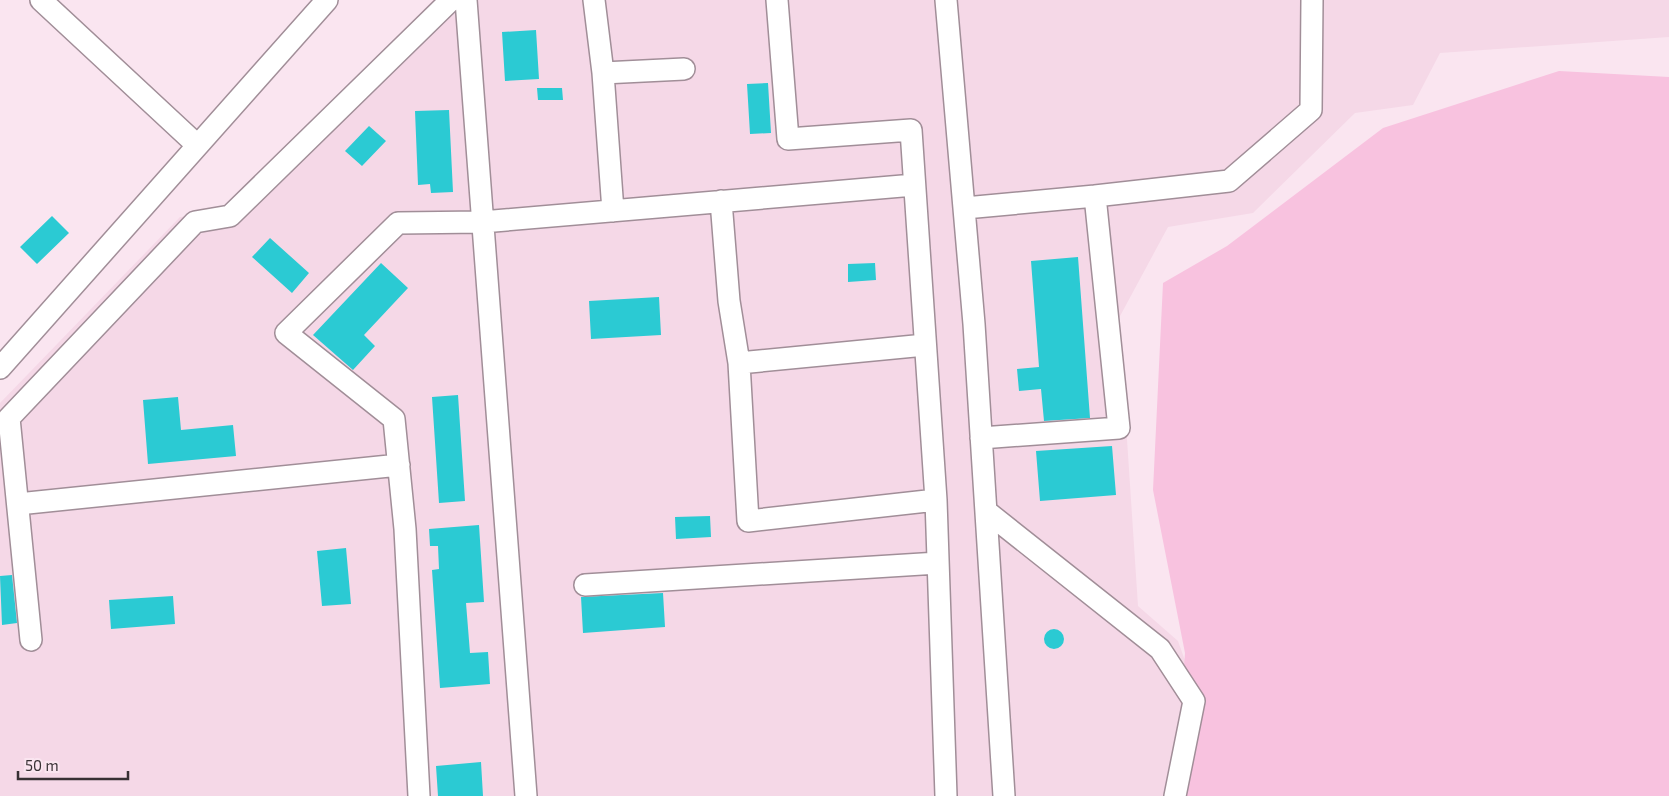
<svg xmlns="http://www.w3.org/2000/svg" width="1669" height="796" viewBox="0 0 1669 796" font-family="'Exo 2',sans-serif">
<rect width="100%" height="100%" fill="#fae5f0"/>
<path fill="#f5d8e7" d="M433,0H1669V37L1440,53L1413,105L1355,113L1253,213L1168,227L1119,318L1138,606L1178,641L1200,703L1177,796H0V403L180,217L226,212Z"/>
<path fill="#f8c2df" d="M1559,71L1669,77V796H1174L1185,653L1153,490L1163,283L1227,246L1383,128Z"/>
<path fill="#2bcad3" d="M536,30L539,79L505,81L502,32Z
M768,83L771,133L750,134L747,84Z
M537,88H562L563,100H538Z
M449,110L453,192L431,193L430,184L418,185L415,111Z
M369,126L386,141L362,166L345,151Z
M52,216L69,233L37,264L20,247Z
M270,238L309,273L292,293L252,257Z
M1078,257L1090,418L1044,421L1041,389L1019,391L1017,369L1039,367L1031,261Z
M381,263L408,288L364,335L375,346L353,370L313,335Z
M875,263L876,280L848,282V264Z
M659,297L661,335L591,339L589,301Z
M458,395L465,501L439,503L432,397Z
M178,397L181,430L233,425L236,456L148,464L143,400Z
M1112,446L1116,495L1040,501L1036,451Z
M710,516L711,537L676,539L675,517Z
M479,525L484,602L466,603L470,653L488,652L490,684L440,688L432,570L439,569L438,546H430L429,529Z
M346,548L351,604L322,606L317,551Z
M12,575L17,623L2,625L0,576Z
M663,593L665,627L583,633L581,597Z
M173,596L175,624L111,629L109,600Z
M1044 639a10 10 0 1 1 20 0a10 10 0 1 1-20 0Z
M481,762L483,796H438L436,766Z"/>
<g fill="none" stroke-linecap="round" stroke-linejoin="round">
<g stroke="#a18e98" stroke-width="24">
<path id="minor" d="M41,0L197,145
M466,0L526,796
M594,0L603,73L684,69
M777,0L788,139L911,130L936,500L946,796
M946,0L974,324L1004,796
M603,73L613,211
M721,201L729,301L739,363L748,521L936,500
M965,208L1095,196
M739,363L925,345
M0,368L327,0
M981,438L1119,428L1095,196L1229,181L1311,110L1312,0
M18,504L399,465
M986,511L1160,649L1194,701L1175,796
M585,585L938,563
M31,640L9,418L195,222L230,216L451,0
M419,796L405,529L394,419L286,333L398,223L482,222L914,185"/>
</g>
<use href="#minor" stroke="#fff" stroke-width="21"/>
</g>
<path d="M18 771v8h110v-8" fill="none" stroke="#383034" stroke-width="2.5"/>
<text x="25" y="771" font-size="15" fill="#383034" stroke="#fae5f0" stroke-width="4" paint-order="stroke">50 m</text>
</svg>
